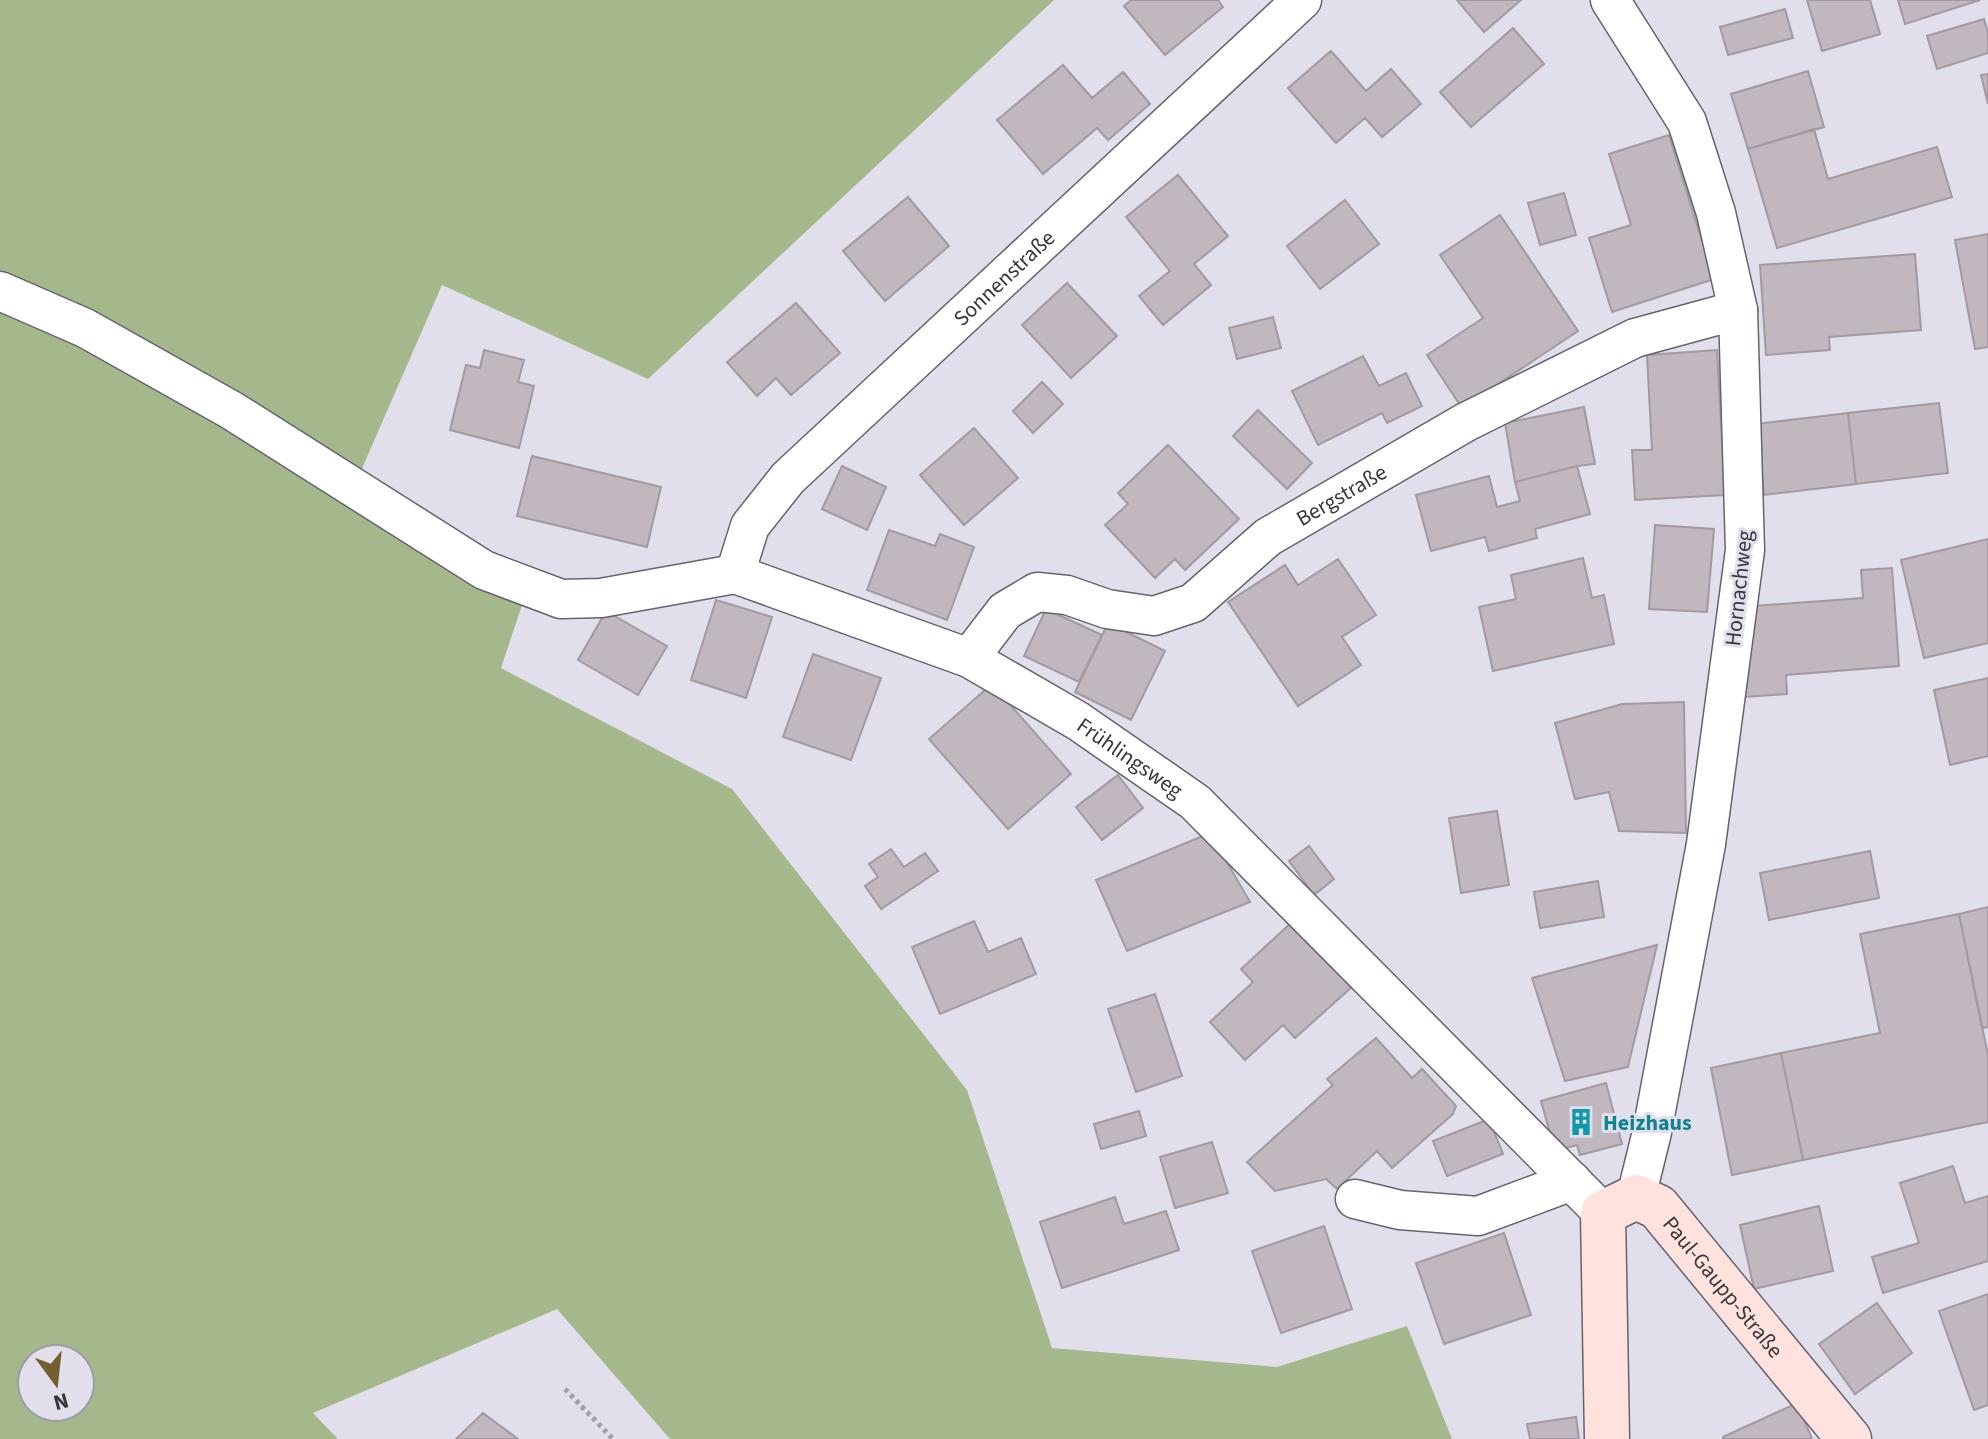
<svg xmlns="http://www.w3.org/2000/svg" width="1988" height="1439" viewBox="0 0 1988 1439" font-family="'Source Sans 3',sans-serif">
<rect width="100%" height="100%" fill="#e1dfeb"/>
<path fill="#a5b88b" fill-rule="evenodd" d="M0,0H1054L648,379L442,285L353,489L525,596L501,668L732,789L967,1090L1052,1348L1277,1367L1407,1326L1452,1439H670L557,1309L313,1413L338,1439H0ZM32,1359H80V1407H32Z"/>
<path fill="#c1b7be" stroke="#a399a0" stroke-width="2" d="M1131,0H1218L1223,7L1165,55L1124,6Z
M1457,0H1521L1484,32Z
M1807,0H1870L1880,34L1822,51Z
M1898,0H1980L1905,24Z
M1785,9L1793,38L1728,55L1720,27Z
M1984,19L1988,33V53L1937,69L1927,36Z
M1513,28L1544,64L1471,127L1440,92Z
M1331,51L1366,91L1391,69L1421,104L1382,137L1365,118L1336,143L1288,88Z
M1063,65L1092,98L1123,72L1150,104L1108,140L1097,128L1043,174L997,120Z
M1808,71L1824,127L1748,149L1731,94Z
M1988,74V104L1981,75Z
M1814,129L1828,179L1937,147L1952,197L1777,248L1748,149Z
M1669,135L1714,279L1612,312L1589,238L1631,225L1609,154Z
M1178,175L1228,236L1194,264L1211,285L1163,325L1139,296L1170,271L1126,217Z
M1564,193L1576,235L1540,245L1528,203Z
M908,197L949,246L885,301L843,251Z
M1345,200L1379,244L1320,289L1287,246Z
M1500,215L1578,331L1462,408L1427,355L1483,318L1440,255Z
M1988,234V347L1975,349L1955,240Z
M1915,254L1921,330L1829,337L1830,350L1766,355L1760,265Z
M1067,283L1117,336L1071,378L1022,325Z
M796,303L840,353L791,395L776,378L757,396L727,362Z
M1273,317L1281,348L1237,359L1229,328Z
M484,350L524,360L518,382L534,386L519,448L450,430L466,365L480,368Z
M1717,350L1725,495L1635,500L1632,450H1652L1647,355Z
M1363,356L1379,386L1406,373L1422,406L1387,423L1382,413L1318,445L1292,391Z
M1042,382L1063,404L1033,433L1013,411Z
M1939,403L1948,473L1856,484L1848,413Z
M1584,407L1595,464L1577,466L1515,482L1505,423Z
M1258,410L1312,463L1287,489L1233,436Z
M1848,413L1856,484L1764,495L1756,424Z
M974,428L1018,478L964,525L920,475Z
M1168,445L1239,519L1185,570L1175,559L1155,578L1105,525L1128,504L1118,493Z
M532,456L661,487L647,547L517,516Z
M842,466L886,487L867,530L822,509Z
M1577,466L1590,514L1535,529L1537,538L1489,551L1485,537L1431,551L1416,495L1489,476L1497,507L1520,501L1515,482Z
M1655,525L1714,529L1707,612L1649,609Z
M889,530L935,546L940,534L974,547L947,620L867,590Z
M1988,539V643L1924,658L1901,560Z
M1583,558L1592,598L1604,595L1614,644L1493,671L1479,607L1516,599L1511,575Z
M1338,559L1376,615L1342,637L1361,665L1298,706L1228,602L1285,565L1298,585Z
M1892,568L1899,666L1786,675L1787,694L1745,697L1739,607L1863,598L1861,570Z
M716,600L772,617L746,698L691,680Z
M1046,609L1102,635L1079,682L1024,656Z
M606,611L667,646L638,695L578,660Z
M1108,623L1165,651L1131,720L1075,692Z
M813,654L881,678L851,760L783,737Z
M1988,678V756L1950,765L1934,690Z
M992,684L1071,774L1008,829L929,739Z
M1684,702L1686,833L1619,831L1609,792L1575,799L1555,723L1622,704Z
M1118,775L1143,808L1102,840L1076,807Z
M1497,811L1509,885L1461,893L1449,818Z
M1210,833L1250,902L1127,951L1096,880Z
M1309,846L1334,879L1314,895L1289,861Z
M891,849L904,867L925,853L938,871L881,909L865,886L878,877L869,864Z
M1870,851L1879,898L1769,920L1760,873Z
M1598,881L1604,917L1540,928L1534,892Z
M1988,907V1027L1982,1028L1959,914Z
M1959,914L1988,1055V1122L1803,1160L1781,1053L1880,1033L1860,934Z
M974,921L988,952L1021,938L1036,974L940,1014L912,947Z
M1292,922L1352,987L1295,1038L1283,1025L1245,1060L1210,1022L1253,982L1241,969Z
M1657,945L1628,1067L1565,1081L1532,978Z
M1155,994L1182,1076L1136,1092L1108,1009Z
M1376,1038L1412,1078L1422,1069L1456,1106L1453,1114L1392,1168L1377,1151L1337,1189L1326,1179L1275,1191L1247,1162L1333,1085L1327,1079Z
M1781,1053L1803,1160L1732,1175L1711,1068Z
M1606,1083L1622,1144L1580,1155L1577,1145L1555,1151L1541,1101Z
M1139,1111L1146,1136L1101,1149L1094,1124Z
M1489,1119L1503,1154L1447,1176L1433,1141Z
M1212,1142L1228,1193L1175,1208L1160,1157Z
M1953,1166L1965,1203L1988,1196V1261L1883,1293L1872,1257L1919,1243L1900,1183Z
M1115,1197L1124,1224L1166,1211L1179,1250L1062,1288L1040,1222Z
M1819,1206L1833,1271L1754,1289L1740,1225Z
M1324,1226L1352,1309L1281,1333L1252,1251Z
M1504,1233L1531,1315L1444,1344L1416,1263Z
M1988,1294V1405L1974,1410L1939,1311Z
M1877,1303L1912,1353L1855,1394L1819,1344Z
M1797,1403L1812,1439H1723V1437Z
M483,1413L518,1439H456Z
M1576,1417L1579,1439H1530L1527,1424Z"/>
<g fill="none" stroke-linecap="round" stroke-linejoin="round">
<g stroke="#65646e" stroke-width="41">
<g id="street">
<path d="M1610,0L1687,122L1716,213L1738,310L1745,550L1706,844L1652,1132L1636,1197"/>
<path id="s1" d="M0,291L85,328L231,410L484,570L561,599L601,598L735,574L969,658L1078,721L1195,802L1603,1213"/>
<path id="s2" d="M735,574L750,526L788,478L1302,0"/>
<path id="s3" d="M969,658L1005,611L1037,592L1067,595L1107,609L1154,616L1193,603L1268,537L1466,422L1635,338L1738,310"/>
<path d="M1355,1199L1400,1210L1478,1216L1572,1181"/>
</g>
</g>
<g stroke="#65646e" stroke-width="47">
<g id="secondary">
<path id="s4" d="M1607,1439L1603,1213L1636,1197L1658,1207L1849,1439"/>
</g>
</g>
<path stroke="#a09ea7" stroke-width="5" stroke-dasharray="4 4" stroke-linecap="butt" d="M565,1389L613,1439"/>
<use href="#street" stroke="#fff" stroke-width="38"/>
<use href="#secondary" stroke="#ffe2de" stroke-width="44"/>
</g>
<defs>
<g id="building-bare" transform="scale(2.16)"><path d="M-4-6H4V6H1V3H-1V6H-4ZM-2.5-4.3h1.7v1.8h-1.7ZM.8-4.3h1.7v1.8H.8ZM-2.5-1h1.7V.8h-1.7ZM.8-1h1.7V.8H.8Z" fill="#0f9aa8" stroke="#e1dfeb" stroke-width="2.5" paint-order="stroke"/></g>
</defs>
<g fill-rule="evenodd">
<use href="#building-bare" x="1581" y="1122"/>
</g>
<g text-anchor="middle" stroke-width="6" stroke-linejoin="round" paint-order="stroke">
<g font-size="22" fill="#37363b" stroke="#e1dfeb">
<text dy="8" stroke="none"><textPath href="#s2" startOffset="406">Sonnenstraße</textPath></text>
<text dy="8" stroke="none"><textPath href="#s3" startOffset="442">Bergstraße</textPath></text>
<text transform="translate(1738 588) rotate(-84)" y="8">Hornachweg</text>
<text dy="8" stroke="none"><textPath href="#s1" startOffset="1256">Frühlingsweg</textPath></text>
<text dy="8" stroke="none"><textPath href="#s4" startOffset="390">Paul-Gaupp-Straße</textPath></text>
</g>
<g font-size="22" font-weight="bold" fill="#0d838f" stroke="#e1dfeb" text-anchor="start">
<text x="1603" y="1130">Heizhaus</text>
</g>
</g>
<g transform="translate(56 1383) rotate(165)"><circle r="38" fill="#e1dfeb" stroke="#9d9ba5" stroke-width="2"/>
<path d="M0-6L14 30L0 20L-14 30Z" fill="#735e2d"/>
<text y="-12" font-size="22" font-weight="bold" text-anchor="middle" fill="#37363b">N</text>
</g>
</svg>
